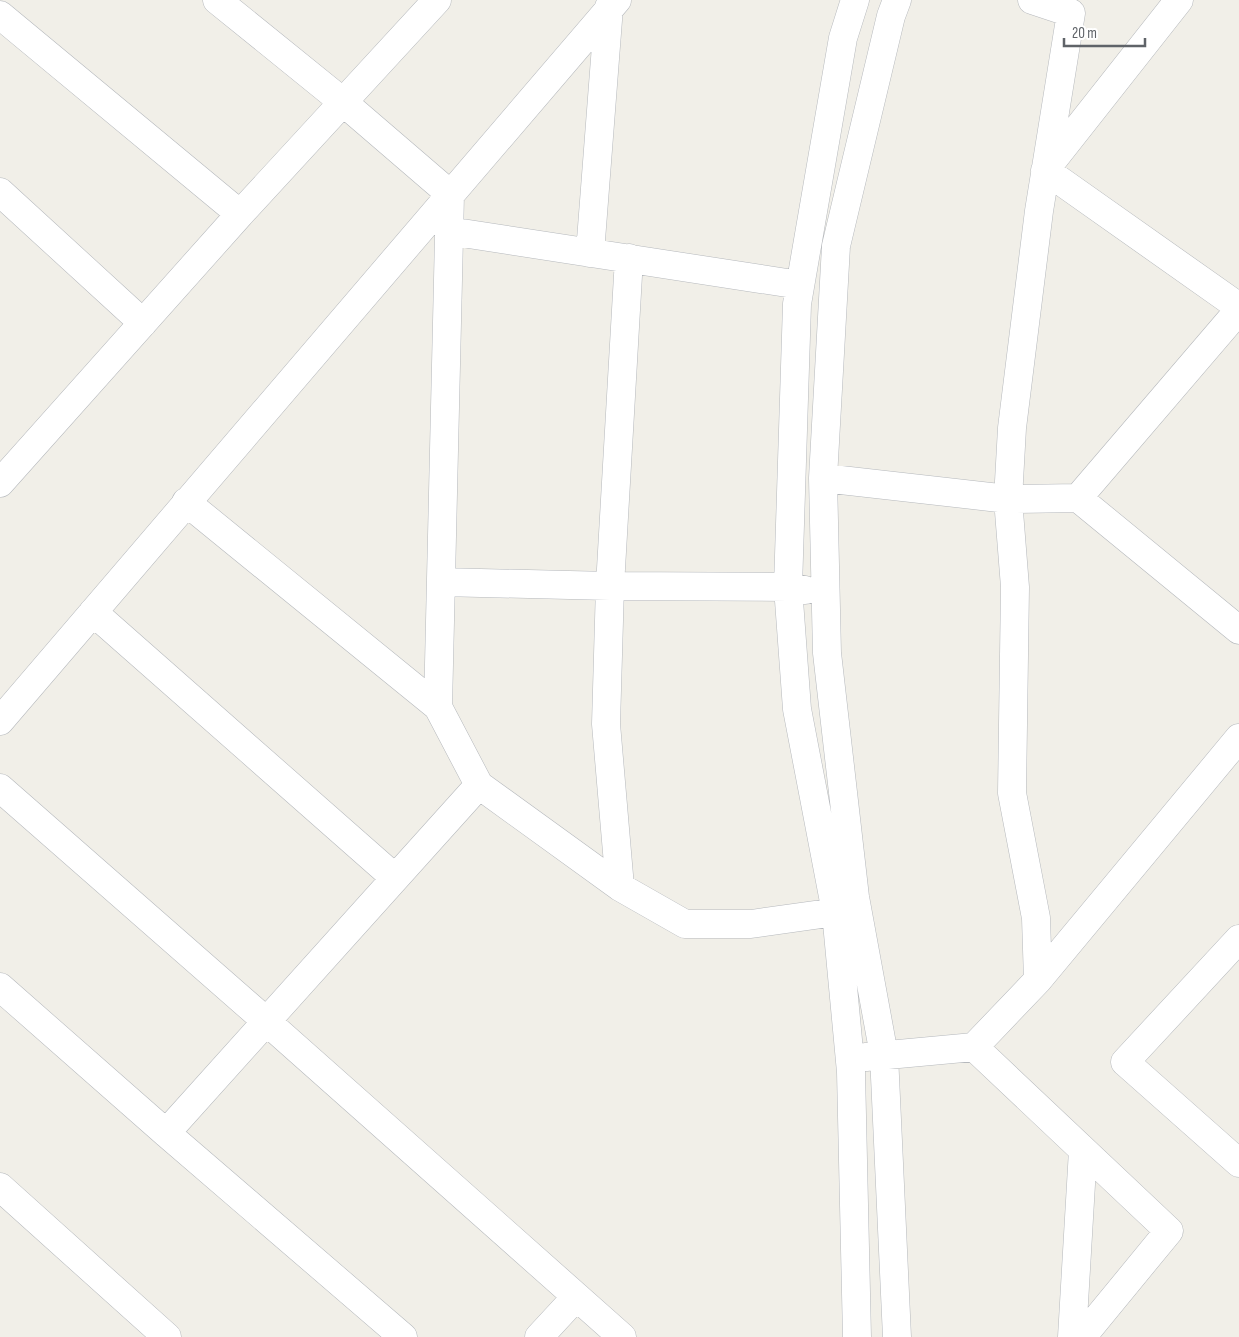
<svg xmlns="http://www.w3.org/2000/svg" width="1239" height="1337" viewBox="0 0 1239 1337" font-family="'Sofia Sans Condensed',sans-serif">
<rect width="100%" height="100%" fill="#f1efe8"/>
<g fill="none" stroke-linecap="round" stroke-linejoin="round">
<g stroke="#b5b8bc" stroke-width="29">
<path id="minor" d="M217,0L343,102L450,194L438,707L479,785
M855,0L843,38L797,304L788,587L797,709L836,912L851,1072L857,1337
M1179,0L1045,170L1239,307
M0,15L240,214L437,0
M0,192L143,323
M449,231L800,285
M590,253L609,7
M823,478L1008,499L1078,498L1239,630
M0,483L240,214
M1078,498L1239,310
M186,502L438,707
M441,582L610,586L788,587L805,590
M93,612L395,878
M0,721L617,0
M0,788L266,1021L622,1337
M620,887L606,724L610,586L629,258
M1239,939L1125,1062L1239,1163
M1038,980L1239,738
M0,987L166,1133L403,1337
M974,1047L1169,1231L1082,1337
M866,1057L974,1047L1038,980L1036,918L1012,793L1015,587L1008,499L1012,428L1039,211L1071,13L1032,0
M166,1133L479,785L620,887L685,924H751L836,912
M0,1187L167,1337
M539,1337L576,1297
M897,1337L884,1055L855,897L827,653L823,478L836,246L891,16L897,0
M1072,1337L1083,1150"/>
</g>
<use href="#minor" stroke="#fff" stroke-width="28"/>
</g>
<path d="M1064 38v8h81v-8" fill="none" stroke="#5f6368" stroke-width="2.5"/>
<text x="1072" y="38" font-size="15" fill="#5f6368" stroke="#ffffff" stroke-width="4" paint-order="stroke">20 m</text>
</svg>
